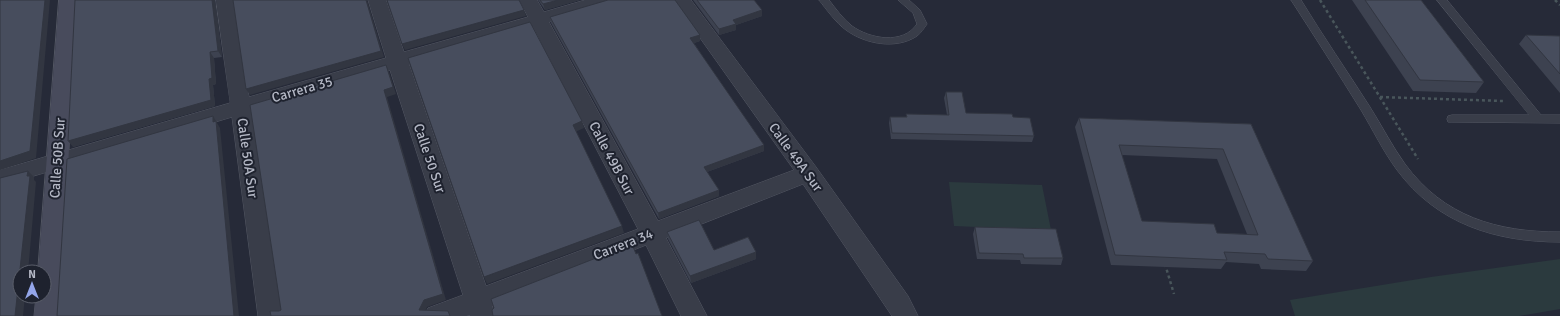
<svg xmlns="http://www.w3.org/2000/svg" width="1560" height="316" viewBox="0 0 1560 316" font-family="Signika,sans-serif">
<rect width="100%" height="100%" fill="#262a38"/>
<path fill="#2b3a3e" d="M949,182L1042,185L1051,230L954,226Z
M1560,259V309L1519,316H1295L1290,300L1431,277Z"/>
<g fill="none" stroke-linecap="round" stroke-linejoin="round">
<g stroke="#545864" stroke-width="1">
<path id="lane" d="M819,0H829C836,9 843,19 852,26C870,39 903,45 917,24L913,13L898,0H909L920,10L927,24C924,28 921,33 917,36C896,50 865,44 846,30C836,23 827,10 819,0Z
M1291,0H1301C1323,36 1347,71 1370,107C1382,126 1392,146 1405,164C1444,217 1497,232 1560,232V242C1496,242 1437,224 1397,170C1383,151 1373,130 1361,110C1338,73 1315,37 1291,0Z
M1437,0H1447L1541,115H1560V123L1448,122L1447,119L1448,116L1452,115H1529Z"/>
</g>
<g stroke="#545864" stroke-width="1">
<path id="street" d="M216,0H234L249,97L386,58L368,0H386L404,52L528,17L519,0H537L544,12L585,0H614L611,4L549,22L658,221L794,170L673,0H691L816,167L908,296L918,316H892L803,184L666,238L707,316H681L646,245L492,306L496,316H470V315L466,316H424L428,308L463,295L390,70L252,111L284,316H258L232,117L0,186V170L230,103ZM533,27L638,229L486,286L409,64Z"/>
</g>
<g stroke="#545864" stroke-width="1">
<path id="secondary" d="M59,0H77L60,316H34L36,296H44V272H38Z"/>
</g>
<path stroke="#49565b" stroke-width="2.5" stroke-dasharray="3 3" stroke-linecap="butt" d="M1320,0L1418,159
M1555,0L1560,5
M1380,97L1503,101
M1165,264L1174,294"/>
<use href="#lane" fill="#393d49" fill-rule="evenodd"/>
<use href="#street" fill="#393d49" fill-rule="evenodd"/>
<use href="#secondary" fill="#484b5c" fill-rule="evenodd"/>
</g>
<path fill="#3d4250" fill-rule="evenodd" d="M75,0H215L222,57L214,58L216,84L213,85L215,106L73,147Z
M538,0H580L545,10Z
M693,0H754L762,10V16L736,25V30L719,35Z
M1352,0H1421L1484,82L1476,93L1413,91Z
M550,17L700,35V41L694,43L764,151L707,172L719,190V196L659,219L551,23Z
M1526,35L1560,36V93L1519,44Z
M946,92L966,113L1013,117L1034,136L1032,142L891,139L889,123L890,117H906V114L947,115L944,98Z
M1079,118L1251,124L1313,261L1306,271L1261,269L1259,264L1226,262L1221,269L1111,265L1075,127ZM1122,155L1217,159L1247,234L1217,233L1142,221Z
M975,227L1063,258L1061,265L1021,264L1020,260L977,259L973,234Z
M667,232L714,250L756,252V259L691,283L668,239Z"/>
<path fill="#323641" d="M45,0H50L36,158L0,170V161Z
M212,0H215L222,57L218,51Z
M366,0H367L384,57L250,95L246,89Z
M558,0H580L545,10L543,4Z
M524,10L526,16L405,50L402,44Z
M762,10V16L736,25V30L719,35V29L733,20Z
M700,35V41L691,44L690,38Z
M210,52L214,58L216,84L213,85L215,106L73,147L68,141Z
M386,65L389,72L396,94L387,97L446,300L427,307L423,316L419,310L384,90Z
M213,116L220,128L239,316H234Z
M582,121L584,128L575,132L573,125Z
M764,145V151L704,173V167Z
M28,171L34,177V180L36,182L28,272H20V296H25L23,316H15Z
M719,190V196L659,219L658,213Z
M622,226L624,233L487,284L484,277Z
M756,252V259L691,283L690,276Z"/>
<path fill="#474d5d" stroke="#323641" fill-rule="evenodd" d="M0,0H45L30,151L0,161Z
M75,0H212L218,51L210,52L212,78L209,79L211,100L68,141Z
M233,0H366L381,51L246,89Z
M387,0H519L524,10L402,44Z
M540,0H558L543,4Z
M608,0H675L700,35L690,38L764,145L704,167L719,190L658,213L550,17Z
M697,0H754L762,10L733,20L736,24L719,29Z
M1365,0H1421L1484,82L1420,80Z
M530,22L582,121L573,125L622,226L484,277L408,58Z
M1526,35L1560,36V74Z
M386,65L393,87L384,90L443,294L424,300L419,310L448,311L450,316H271L270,311H279L281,310L250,105Z
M946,92H962L966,113L1012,114L1013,117L1030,118L1034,136L892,133L890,117H907L906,114L949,115Z
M213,116V122L216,121L234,316H57L67,159Z
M1079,118L1251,124L1313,261L1268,259L1265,254L1224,252L1227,260L1115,255ZM1119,145L1223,149L1258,235L1217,233L1214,224L1142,221Z
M28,171L27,176H30L15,316H0V178Z
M699,220L714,250L748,237L756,252L690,276L667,232Z
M975,227L1056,229L1063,258H1024L1023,254L979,253Z
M632,244L636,254L638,253L662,316H493L492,310L494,308L491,299Z"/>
<g text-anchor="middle" stroke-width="4" stroke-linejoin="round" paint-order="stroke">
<g font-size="14" fill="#b4b8c5" stroke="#1e222e">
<text transform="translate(302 89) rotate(-16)" y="5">Carrera 35</text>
<text transform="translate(796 157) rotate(54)" y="5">Calle 49A Sur</text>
<text transform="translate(57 158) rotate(-86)" y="5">Calle 50B Sur</text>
<text transform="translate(248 158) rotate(82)" y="5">Calle 50A Sur</text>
<text transform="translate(430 158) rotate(71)" y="5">Calle 50 Sur</text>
<text transform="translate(612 158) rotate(62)" y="5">Calle 49B Sur</text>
<text transform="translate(623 244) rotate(-21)" y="5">Carrera 34</text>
</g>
</g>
<g transform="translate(32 284)"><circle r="19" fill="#1e222e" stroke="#5a5e6a"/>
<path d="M0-3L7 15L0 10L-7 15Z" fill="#94a6ea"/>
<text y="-6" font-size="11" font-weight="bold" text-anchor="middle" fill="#b4b8c5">N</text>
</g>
</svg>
